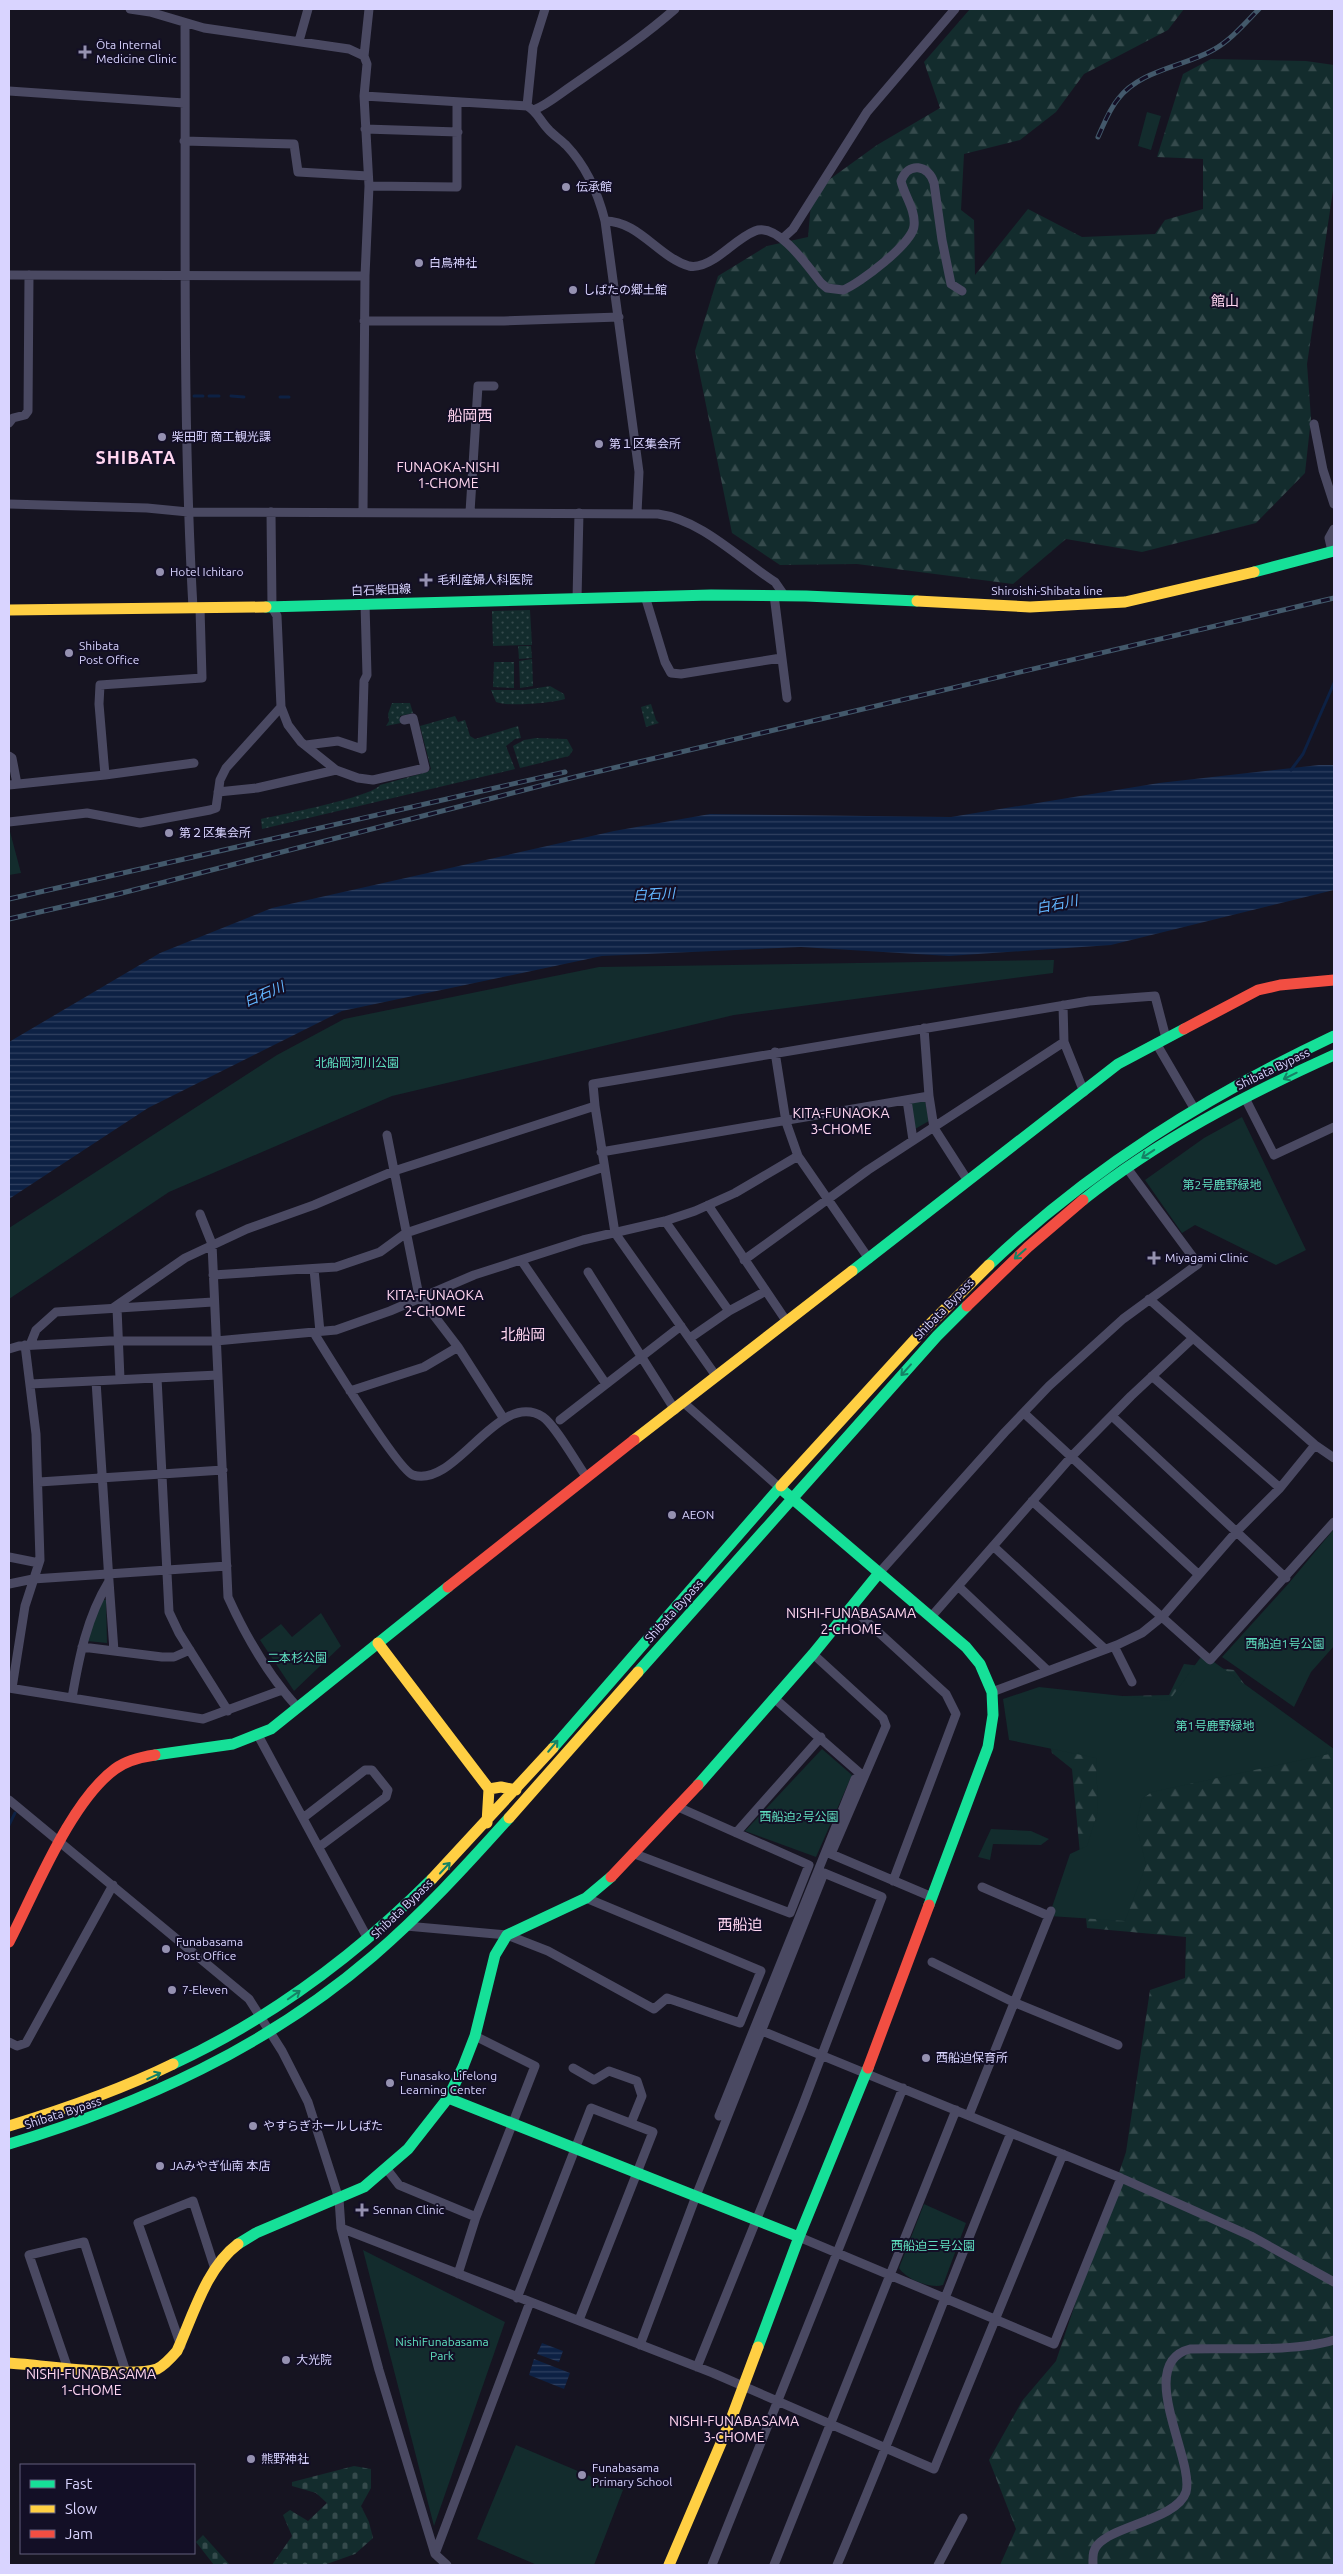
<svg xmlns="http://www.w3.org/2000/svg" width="1343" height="2574" viewBox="0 0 1343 2574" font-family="Ubuntu,'Noto Sans JP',sans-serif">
<defs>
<pattern id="grass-dots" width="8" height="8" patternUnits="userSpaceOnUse" patternTransform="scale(1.25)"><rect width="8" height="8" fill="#132c2d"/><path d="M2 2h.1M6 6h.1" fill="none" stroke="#354a4c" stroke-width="1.8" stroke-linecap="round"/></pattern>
<pattern id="forest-firs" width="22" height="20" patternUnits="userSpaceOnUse" patternTransform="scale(1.25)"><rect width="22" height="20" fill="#132c2d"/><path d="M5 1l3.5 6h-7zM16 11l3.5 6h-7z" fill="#354a4c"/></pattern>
<pattern id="cemetery-stones" width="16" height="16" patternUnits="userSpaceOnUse" patternTransform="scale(1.25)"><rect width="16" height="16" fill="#132c2d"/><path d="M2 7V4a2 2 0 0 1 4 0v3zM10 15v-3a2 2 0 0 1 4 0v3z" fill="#354a4c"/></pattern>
<pattern id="water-rules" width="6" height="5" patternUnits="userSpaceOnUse" patternTransform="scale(1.25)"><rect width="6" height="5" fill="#0d2144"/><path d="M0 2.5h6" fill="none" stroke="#304060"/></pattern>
</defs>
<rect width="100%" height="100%" fill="#161421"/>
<path fill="url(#grass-dots)" d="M530,610L532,645L493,646L492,611Z
M518,646H531L532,658L519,659Z
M532,659L533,686L520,688L519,661Z
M494,662H514V688L493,687Z
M550,686L564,694L565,699C552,703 508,707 496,702L491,690H525Z
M392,703H410L413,713L400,716L401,723L386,726L389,721L388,714Z
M651,704L656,720L659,723L646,727L641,707Z
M455,716L458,722L465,720L470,736L475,739L518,726L521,738L515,739L506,746L515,769L262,829L261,819C279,815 372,797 380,785L427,772L431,769L420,726Z
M536,738L567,739L573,750L569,756L520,768L513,746L524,740Z"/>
<path fill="url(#forest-firs)" d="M970,9H1184L1168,30L1084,74L1056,112L1020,140L964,154L961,210L974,220L975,275L1028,209L1082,237L1155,234L1165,220L1203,209V159L1157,157L1183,74L1211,59L1306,61L1334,65V184L1307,364L1311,418L1305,473L1256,523L1142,552L1066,539L1013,584L857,564L780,565L732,533L695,351L718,276L767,246L808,237L812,192L877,145L940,108L924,62Z
M1184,1664L1234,1670L1266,1714L1334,1750V2565H1000L1016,2529L989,2460L1022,2401L1056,2361L1126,2152L1150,1990L1185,1978L1186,1937L1087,1928L1072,1769L1052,1753L1039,1698L1169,1695Z"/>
<path fill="url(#cemetery-stones)" d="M354,2466L371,2469V2488L361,2506L369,2522L373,2538L355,2554L324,2565H272L292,2536L283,2515L290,2510L308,2521L327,2503L316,2493L292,2486V2482Z
M203,2535L230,2565H214L196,2542Z"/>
<path fill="#132c2d" d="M1147,112L1161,116L1151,150L1138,146Z
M9,828L21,873L9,875Z
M1054,960L1053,973L734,1015L392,1096L169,1192L9,1299V1228L277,1055L344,1019L599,967Z
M925,1100L929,1121L915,1129L909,1103Z
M1242,1117L1306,1250L1276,1265L1195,1225L1182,1233L1145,1180L1204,1138Z
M1334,1529V1646L1311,1672L1294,1707L1222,1657L1289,1583Z
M101,1599L106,1600L107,1643L87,1641Z
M321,1613L341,1646L294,1691L260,1640L281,1624L292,1637Z
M1203,1654L1334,1749V1753L1152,1792L1142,1799L1136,1824L1146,1865L1125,1921L1049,1916L1070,1854L1087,1846L1098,1811L1096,1758L1009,1740L1003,1699L1039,1687L1169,1701Z
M822,1749L852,1775L816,1857L745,1831Z
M991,1829L1031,1831L1049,1839L1041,1845L993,1844L990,1860L978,1857Z
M924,2204L966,2223L943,2285C930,2289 906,2279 899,2268Z
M363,2250L505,2322L434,2526Z
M516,2445L623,2490L594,2565H537L477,2539Z"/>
<path fill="url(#water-rules)" d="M1319,765H1334V890L1111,945L949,956L801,947L602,956L342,1011L148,1108L9,1199V1042L160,953L272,908L614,831L710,814L951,817L1159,783Z
M542,2343L563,2351L559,2362L537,2354Z
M534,2359L570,2373L564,2389L529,2375Z"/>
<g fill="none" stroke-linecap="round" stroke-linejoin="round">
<path stroke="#0d2144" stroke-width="3" d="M194,396H203
M209,396H219
M231,396L244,397
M280,397H289
M1291,770L1303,754L1334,683
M9,1825L15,1813"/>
<path stroke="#4a4962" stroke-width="9" d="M130,9L150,12L204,28L349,49L364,56L367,64L364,96L369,186L365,276L363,512
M185,23C186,218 182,413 193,608
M299,41L308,9
M364,56L369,9
M9,91L184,103
M364,96L527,106C537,111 540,121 548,129C553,135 560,139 566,145C586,166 598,193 605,221L639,472L637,513
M527,106L533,47L545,9
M534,110C548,104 557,96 570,87C606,62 642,38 675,9
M365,129L458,132
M184,141L294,144L298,172L368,176
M369,186L457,187V102
M605,221C639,221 658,257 689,266C698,268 706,264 714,259C727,251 740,237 755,231C778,222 809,268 821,283L827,288L843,290C859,284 913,243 914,226C916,210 904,195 901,181C908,161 929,165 934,183L942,240L951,284L962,291
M782,239L793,229L867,112L955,9
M9,275L365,276
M364,321H504L619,317
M9,423L13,418L25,415L28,411L29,275
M1314,424L1323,470L1334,504
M9,504L147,508L188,512L658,514C702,520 738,558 775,582L784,595
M271,512L272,607L277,616L281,707L288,725L301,742L336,770L358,778L373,780L425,768L413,718L404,720
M470,512L478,386H494
M1332,551L1329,538L1334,529
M774,595L787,698
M645,596L665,662L671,673L681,674L781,658
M577,599L579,513
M306,745L338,741L362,749L364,681L367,675L365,604
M9,756L12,758L17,784
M105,775L99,704L100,685L202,678L200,608
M9,785L105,775L194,763
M218,792L257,788L336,770
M9,822L87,813L140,823L210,810L216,808L220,780L226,768L281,707
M1063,1005L1064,1042
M924,1028L929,1096L934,1128L968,1181
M1156,1043L1194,1108
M775,1052L786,1122L798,1156L869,1259
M1245,1098L1274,1155L1334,1127
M907,1100L913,1140
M595,1106L593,1084L1089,1001L1155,996L1166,1038
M387,1135L419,1296L458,1347L504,1419
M601,1152L929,1096
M708,1205L787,1322
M200,1214L212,1244L228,1597C246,1637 268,1675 298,1708
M665,1221L729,1311
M521,1260L606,1384
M744,1260L868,1170L1064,1042L1084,1092
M314,1269L320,1332
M588,1272L675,1410
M213,1275L336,1267L380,1252L406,1233L604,1167
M1149,1299L1315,1445L1334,1458
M113,1308L185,1258L247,1229L314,1205L394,1171L595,1106L615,1233L716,1376
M117,1308L120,1379
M314,1333C327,1354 398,1470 413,1475C456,1489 498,1388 543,1417C555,1425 577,1464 587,1478
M690,1338L729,1311L766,1291
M30,1345L36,1330L56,1312L213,1302
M9,1349L19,1346L110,1341H216L336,1330L390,1311L474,1275L583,1240L665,1221L695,1211L735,1193L798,1156
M1152,1376L1280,1488
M157,1378L169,1612L179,1633L228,1711
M30,1384L218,1375
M350,1391L424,1367L458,1347
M684,1403L780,1488
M1025,1414L1198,1574
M1112,1416L1286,1578
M560,1420L681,1326
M39,1482L223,1470
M1032,1501L1210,1660L1334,1522
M993,1546L1105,1649
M9,1557L39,1563
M879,1573L1005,1432L1049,1386L1123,1319L1198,1264L1127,1168
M109,1581L114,1651
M9,1584L33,1579L227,1566
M958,1586L1047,1670
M852,1608L946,1694L956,1714L893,1881
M931,1617L1072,1456L1131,1396L1193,1338
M1114,1646L1132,1682
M82,1647L162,1657H174L190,1650
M813,1654L883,1718L886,1726L831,1854L932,1897
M9,1688L203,1719L282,1690
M12,1688L25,1606L40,1560L36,1434L25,1345
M992,1692L1117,1645L1142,1633L1163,1616L1237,1531L1280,1488L1315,1445
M72,1698C79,1657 87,1617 109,1581L96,1381
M774,1698L863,1776
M259,1737L368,1939
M9,1800L249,1999L282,2051L308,2102L339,2199L341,2228L379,2370L435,2554L447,2565
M303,1818L365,1770H372L388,1790L386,1797L319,1847
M736,1833L821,1737
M635,1854L790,1913L809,1865L678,1807
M982,1887L1049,1916
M406,1926L507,1935L548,1951L654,2009L667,1998L740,2023L761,1971L586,1898
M932,1962L1013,2002L1118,2045
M762,2031L1121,2178L1251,2236L1334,2282
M9,2042L17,2046L26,2043L113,1885
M573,2068L594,2080L609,2071L637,2081L642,2096L631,2123
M969,2115L1051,1911
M719,2116L855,1779
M386,2168L399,2185L476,2217
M341,2228L713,2373L934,2469L1063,2154
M799,2237L1054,2344L1121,2178
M458,2274L476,2217L535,2066L475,2036
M517,2298L591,2108L653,2132L579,2320
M640,2345L696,2196L824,1873L882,1897L802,2107L697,2367
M181,2346L138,2223L193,2201L215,2269
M68,2369L29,2255L84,2242L126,2372
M435,2554L530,2302
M712,2565L903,2088
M774,2565L956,2110
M837,2565C898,2422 952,2277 1011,2133
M938,2565L963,2518
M1093,2565C1093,2559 1092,2552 1096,2547C1109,2526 1177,2520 1186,2492C1195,2460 1134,2363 1190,2349C1231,2348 1297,2352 1334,2340"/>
<path stroke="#16e098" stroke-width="11" d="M1254,572L1334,551
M266,607L711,595L806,596L917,601
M1083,1200C1159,1140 1245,1095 1334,1055
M989,1265C1091,1168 1207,1096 1334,1036
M852,1271L1118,1064L1184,1029
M780,1488L966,1647L980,1664L992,1692L993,1715L988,1747L929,1905
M638,1672L937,1336L967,1306
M553,1748L781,1486
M155,1755L233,1744L271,1729L448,1587
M698,1785L813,1654L879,1573
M173,2064C270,2019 357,1954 432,1879
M448,2098L799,2237
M9,2144C142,2104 267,2047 373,1956C422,1914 466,1866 509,1818
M238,2244L256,2233L364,2187L408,2149L448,2098L463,2067L475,2036L495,1955L507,1935L586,1898L611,1877
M758,2347L799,2237L868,2068"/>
<path stroke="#ffcf43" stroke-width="11" d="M917,601L1030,607L1125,602L1254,572
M9,610L266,607
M634,1440L852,1271
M781,1486L918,1336L989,1265
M378,1643L489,1789
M509,1818L638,1672
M487,1823L489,1789L501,1787L516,1790
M432,1879L553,1748
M9,2126C65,2109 120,2090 173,2064
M9,2363C40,2365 131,2378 157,2369C165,2365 171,2358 177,2351C193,2316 206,2268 238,2244
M669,2565L730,2422L758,2347"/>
<path stroke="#f24e42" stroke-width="11" d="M1184,1029L1258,990L1280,985L1334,980
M967,1306L1028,1247L1083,1200
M448,1587L634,1440
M611,1877L698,1785
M9,1942C35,1892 70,1802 115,1769C127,1760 141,1757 155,1755
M868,2068L929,1905"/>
<g stroke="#43596b" stroke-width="5">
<path id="rail" d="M1098,137C1104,124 1109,110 1118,99C1140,70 1183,67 1213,50C1231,40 1245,23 1259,9
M9,899L565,772
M9,919L118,894L575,777L1334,598"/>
</g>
<use href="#rail" stroke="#130f26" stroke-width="3" stroke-dasharray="9" stroke-linecap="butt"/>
</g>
<defs><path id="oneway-shaft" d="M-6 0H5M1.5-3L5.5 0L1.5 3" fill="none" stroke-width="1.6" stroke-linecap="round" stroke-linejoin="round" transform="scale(1.25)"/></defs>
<g stroke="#158265">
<use href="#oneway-shaft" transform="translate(1290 1076) rotate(154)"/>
<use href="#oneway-shaft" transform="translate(1148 1154) rotate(147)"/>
<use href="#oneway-shaft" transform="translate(1020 1254) rotate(139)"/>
<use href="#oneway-shaft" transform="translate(906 1370) rotate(132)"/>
<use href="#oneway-shaft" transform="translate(553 1746) rotate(-50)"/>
<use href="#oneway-shaft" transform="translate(445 1868) rotate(-47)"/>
<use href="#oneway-shaft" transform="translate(294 1995) rotate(-35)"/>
<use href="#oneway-shaft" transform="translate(154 2076) rotate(-25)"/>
</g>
<g fill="#9591b1" stroke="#130f26" stroke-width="2">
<path d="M82.5 44.5h5v5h5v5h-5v5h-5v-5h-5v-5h5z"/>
<circle cx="566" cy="187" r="5"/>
<circle cx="419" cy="263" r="5"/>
<circle cx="573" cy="290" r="5"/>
<circle cx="162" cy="437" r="5"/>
<circle cx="599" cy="444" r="5"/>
<circle cx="160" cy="572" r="5"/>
<path d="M423.5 572.5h5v5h5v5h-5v5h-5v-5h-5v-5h5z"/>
<circle cx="69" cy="653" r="5"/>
<circle cx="169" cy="833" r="5"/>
<path d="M1151.5 1250.5h5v5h5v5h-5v5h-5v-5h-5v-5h5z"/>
<circle cx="672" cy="1515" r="5"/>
<circle cx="166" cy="1949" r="5"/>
<circle cx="172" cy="1990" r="5"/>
<circle cx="926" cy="2058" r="5"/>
<circle cx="390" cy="2083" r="5"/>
<circle cx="253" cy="2126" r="5"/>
<circle cx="160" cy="2166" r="5"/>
<path d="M359.5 2202.5h5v5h5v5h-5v5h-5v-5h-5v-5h5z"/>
<circle cx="286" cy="2360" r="5"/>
<circle cx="251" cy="2459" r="5"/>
<circle cx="582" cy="2475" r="5"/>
</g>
<g text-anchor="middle" stroke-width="4" stroke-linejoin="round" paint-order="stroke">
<g font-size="12" fill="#d9d4ff" stroke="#130f26" text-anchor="start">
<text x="96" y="49">Ōta Internal<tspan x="96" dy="14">Medicine Clinic</tspan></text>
<text x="576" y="191">伝承館</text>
<text x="429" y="267">白鳥神社</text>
<text x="583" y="294">しばたの郷土館</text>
<text x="172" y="441">柴田町 商工観光課</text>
<text x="609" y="448">第１区集会所</text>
<text x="170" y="576">Hotel Ichitaro</text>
<text x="437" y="584">毛利産婦人科医院</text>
<text x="79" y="650">Shibata<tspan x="79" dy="14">Post Office</tspan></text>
<text x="179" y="837">第２区集会所</text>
<text x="1165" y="1262">Miyagami Clinic</text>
<text x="682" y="1519">AEON</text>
<text x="176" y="1946">Funabasama<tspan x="176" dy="14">Post Office</tspan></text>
<text x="182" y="1994">7-Eleven</text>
<text x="936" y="2062">西船迫保育所</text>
<text x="400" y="2080">Funasako Lifelong<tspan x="400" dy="14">Learning Center</tspan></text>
<text x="263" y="2130">やすらぎホールしばた</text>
<text x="170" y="2170">JAみやぎ仙南 本店</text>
<text x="373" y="2214">Sennan Clinic</text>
<text x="296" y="2364">大光院</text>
<text x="261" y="2463">熊野神社</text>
<text x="592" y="2472">Funabasama<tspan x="592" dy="14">Primary School</tspan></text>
</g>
<g font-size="12" fill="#d9d4ff" stroke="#130f26">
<text transform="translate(381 590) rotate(-2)" y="4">白石柴田線</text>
<text x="1047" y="595">Shiroishi-Shibata line</text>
<text transform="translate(1273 1069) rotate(-26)" y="4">Shibata Bypass</text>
<text transform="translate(944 1309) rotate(-46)" y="4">Shibata Bypass</text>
<text transform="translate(674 1611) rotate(-48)" y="4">Shibata Bypass</text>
<text transform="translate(402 1909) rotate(-44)" y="4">Shibata Bypass</text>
<text transform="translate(63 2113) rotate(-18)" y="4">Shibata Bypass</text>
</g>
<g font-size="12" fill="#5fe0c0" stroke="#130f26">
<text x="357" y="1067">北船岡河川公園</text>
<text x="1222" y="1189">第2号鹿野緑地</text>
<text x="1285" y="1648">西船迫1号公園</text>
<text x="297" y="1662">二本杉公園</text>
<text x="1215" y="1730">第1号鹿野緑地</text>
<text x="799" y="1821">西船迫2号公園</text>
<text x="933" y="2250">西船迫三号公園</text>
<text x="442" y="2346">NishiFunabasama<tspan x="442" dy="14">Park</tspan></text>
</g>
<g font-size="14" fill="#ffd6f0" stroke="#130f26">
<text x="1225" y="306">館山</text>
<text x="448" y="472">FUNAOKA-NISHI<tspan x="448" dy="16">1-CHOME</tspan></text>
<text x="841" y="1118">KITA-FUNAOKA<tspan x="841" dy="16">3-CHOME</tspan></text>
<text x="435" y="1300">KITA-FUNAOKA<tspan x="435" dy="16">2-CHOME</tspan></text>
<text x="851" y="1618">NISHI-FUNABASAMA<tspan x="851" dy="16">2-CHOME</tspan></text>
<text x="91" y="2379">NISHI-FUNABASAMA<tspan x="91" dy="16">1-CHOME</tspan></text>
<text x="734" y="2426">NISHI-FUNABASAMA<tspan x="734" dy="16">3-CHOME</tspan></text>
</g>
<g font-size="14" font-style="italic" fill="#62b6ff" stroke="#130f26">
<text transform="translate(654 894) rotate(-3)" y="5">白石川</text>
<text transform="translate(1057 904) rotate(-11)" y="5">白石川</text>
<text transform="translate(264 994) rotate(-23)" y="5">白石川</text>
</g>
<g font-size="15" fill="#ffd6f0" stroke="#130f26">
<text x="470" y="421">船岡西</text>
<text x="523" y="1340">北船岡</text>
<text x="740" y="1930">西船迫</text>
</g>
<g font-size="18" font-weight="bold" letter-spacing="1" fill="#ffd6f0" stroke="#130f26">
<text x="136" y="464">SHIBATA</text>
</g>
</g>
<rect width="1343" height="2574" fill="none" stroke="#d9d4ff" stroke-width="20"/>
<rect x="20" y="2464" width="175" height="90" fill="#130f26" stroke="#625e7d"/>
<rect x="30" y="2480" width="25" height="8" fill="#16e098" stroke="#625e7d"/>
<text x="65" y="2489" font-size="15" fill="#d9d4ff">Fast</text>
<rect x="30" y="2505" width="25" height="8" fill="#ffcf43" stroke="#625e7d"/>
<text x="65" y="2514" font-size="15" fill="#d9d4ff">Slow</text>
<rect x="30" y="2530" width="25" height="8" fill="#f24e42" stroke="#625e7d"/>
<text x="65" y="2539" font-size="15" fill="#d9d4ff">Jam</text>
</svg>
